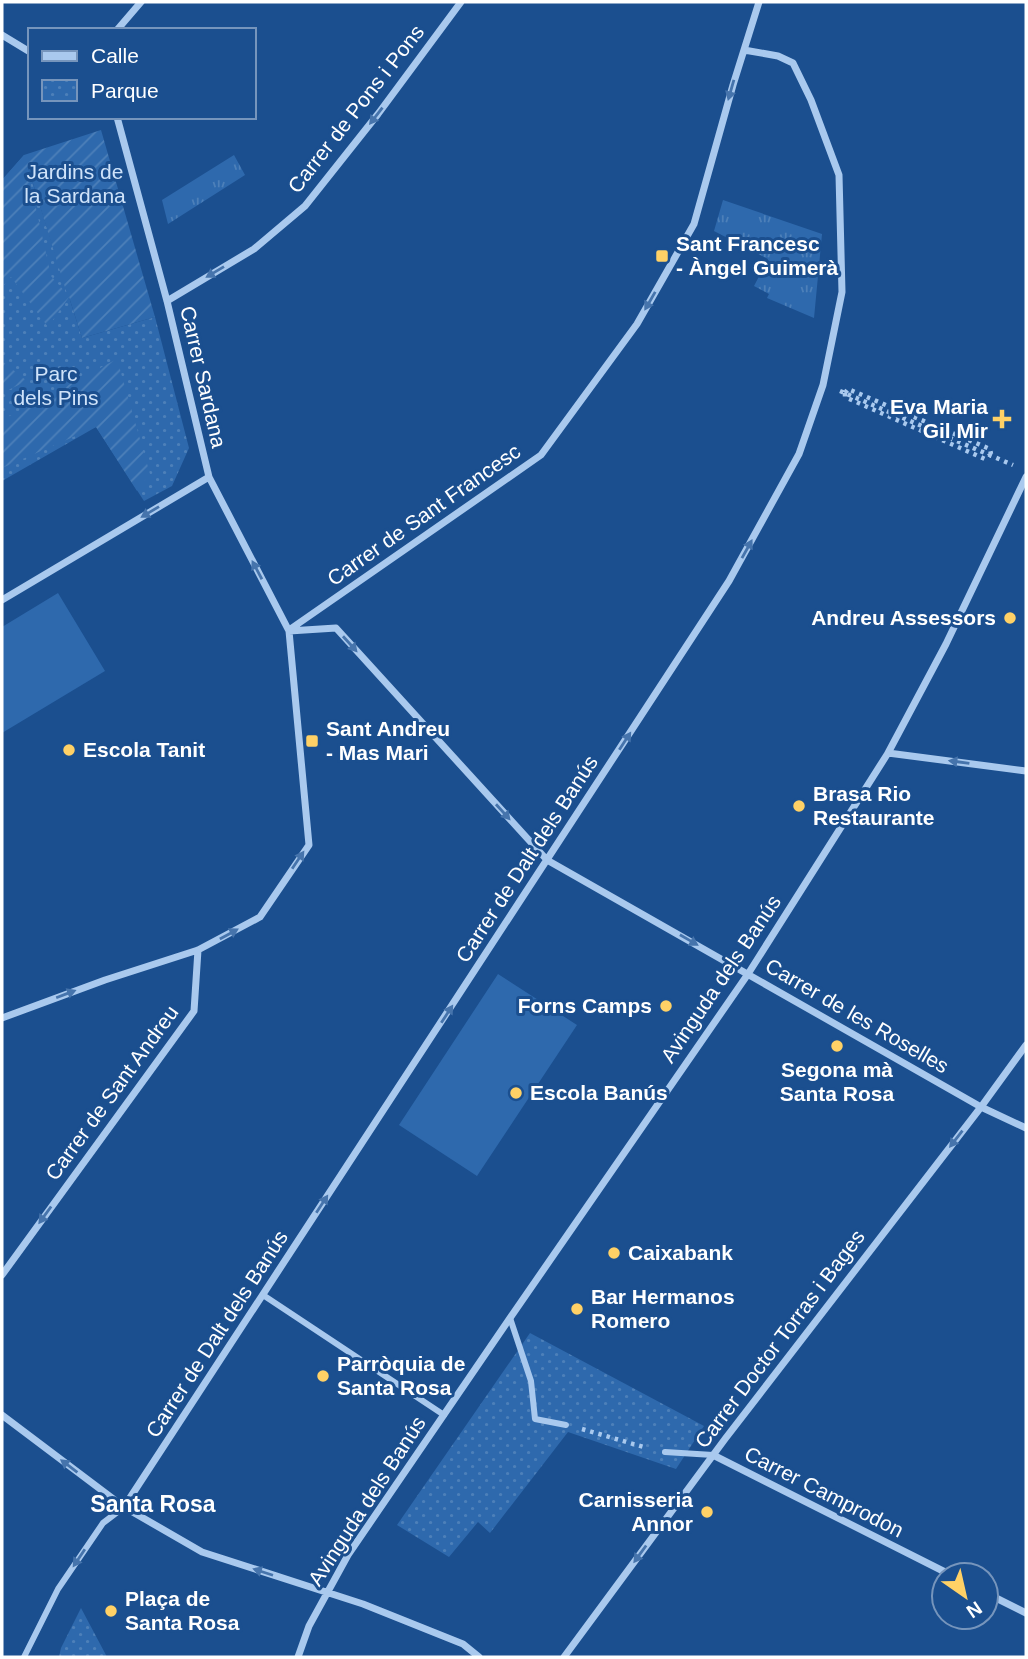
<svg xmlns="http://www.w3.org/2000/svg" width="1028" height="1659" viewBox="0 0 1028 1659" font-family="Helvetica,sans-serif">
<defs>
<pattern id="grass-tufts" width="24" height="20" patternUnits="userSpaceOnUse" patternTransform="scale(1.75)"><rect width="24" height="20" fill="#2e69ad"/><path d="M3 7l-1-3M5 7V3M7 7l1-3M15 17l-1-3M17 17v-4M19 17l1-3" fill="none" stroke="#4d80b9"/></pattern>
<pattern id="park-dots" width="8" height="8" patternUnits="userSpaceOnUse" patternTransform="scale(1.75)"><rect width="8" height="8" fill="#2e69ad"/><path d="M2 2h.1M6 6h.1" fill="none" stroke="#4d80b9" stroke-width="1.8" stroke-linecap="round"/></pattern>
<pattern id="garden-furrows" width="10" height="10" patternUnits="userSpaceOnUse" patternTransform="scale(1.75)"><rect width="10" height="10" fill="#2e69ad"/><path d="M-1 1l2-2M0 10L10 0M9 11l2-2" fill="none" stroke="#4d80b9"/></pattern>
</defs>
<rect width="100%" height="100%" fill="#1b4f8f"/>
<path fill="url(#grass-tufts)" d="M234,155L245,175L168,224L162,200Z
M723,200L822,234L814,318L767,298L769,294L754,286L768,259L714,231Z"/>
<path fill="url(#park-dots)" d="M24,155L82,338L155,317L189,448L172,486L144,501L96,427L2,481V180Z
M530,1333L704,1426L676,1469L568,1432L490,1533L478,1522L449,1557L397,1525Z
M81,1608L107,1657H59L61,1648Z"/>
<path fill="url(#garden-furrows)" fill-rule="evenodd" d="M101,130L155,317L82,338L69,297L48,327L11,277L2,287V180L24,155ZM27,167H28L67,294L51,276Z
M117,359L150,474L137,491L96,427L2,468V420Z
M2,361L27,381L2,393Z"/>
<path fill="#2e69ad" d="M58,593L105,671L2,733V627Z
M498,974L577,1025L477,1176L399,1125Z"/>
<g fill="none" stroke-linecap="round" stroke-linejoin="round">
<path stroke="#a9c9ee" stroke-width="4.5" stroke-dasharray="3.5 5" stroke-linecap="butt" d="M840,391L1013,465
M845,393V397L985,459L990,455
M845,393L848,389L990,449L991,454
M582,1429L647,1448"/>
<path stroke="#a9c9ee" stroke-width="6" d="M263,1295L444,1415
M510,1318L531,1381L535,1419L566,1425
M665,1452L713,1455
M24,1657L58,1589L103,1523L124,1507"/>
<path stroke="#a9c9ee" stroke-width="7" d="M117,30L141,2
M2,35L30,52
M167,301L254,249L305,206L378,114L461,2
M2,600L209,477
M289,630L541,455L637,324L694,224L733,85L759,2
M289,631L336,628L547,860L981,1107L1026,1128
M888,753L1026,771
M2,1018L105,980L198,950L260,917L309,845L289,631L209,477L167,301L117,117
M2,1275L194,1011L198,950
M2,1415L124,1507L202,1552L363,1604L463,1644L479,1657
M713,1455L951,1575
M124,1507L729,581L799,454L823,385L842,292L839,175L811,100L793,63L778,56L744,50
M986,1593L1026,1613
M298,1657L309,1626L348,1555L510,1318L748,974L888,753L946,644L1026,477
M564,1657L725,1439L981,1107L1026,1045"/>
</g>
<defs><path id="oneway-solid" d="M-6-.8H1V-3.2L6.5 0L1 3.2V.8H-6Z" transform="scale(1.75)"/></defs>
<g fill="#4674ac">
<use href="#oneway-solid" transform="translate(731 90) rotate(106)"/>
<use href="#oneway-solid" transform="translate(376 116) rotate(128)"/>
<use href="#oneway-solid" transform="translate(215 272) rotate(149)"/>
<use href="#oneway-solid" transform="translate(650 301) rotate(120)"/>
<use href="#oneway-solid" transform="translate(150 512) rotate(149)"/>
<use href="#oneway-solid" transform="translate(747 549) rotate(-61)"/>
<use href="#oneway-solid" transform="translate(257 570) rotate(-118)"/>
<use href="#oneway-solid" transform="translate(350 644) rotate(48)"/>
<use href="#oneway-solid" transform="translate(625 741) rotate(-57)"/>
<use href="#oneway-solid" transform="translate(959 762) rotate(-172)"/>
<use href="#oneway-solid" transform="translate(503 812) rotate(48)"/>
<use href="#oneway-solid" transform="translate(298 860) rotate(-56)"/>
<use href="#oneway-solid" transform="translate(229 934) rotate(-29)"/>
<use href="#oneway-solid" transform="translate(689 940) rotate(30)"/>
<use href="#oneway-solid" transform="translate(66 994) rotate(-21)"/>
<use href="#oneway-solid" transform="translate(447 1014) rotate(-57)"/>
<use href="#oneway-solid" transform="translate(956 1139) rotate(128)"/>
<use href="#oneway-solid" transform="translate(322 1204) rotate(-57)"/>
<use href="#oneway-solid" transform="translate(45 1215) rotate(126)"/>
<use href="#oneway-solid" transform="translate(69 1466) rotate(-143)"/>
<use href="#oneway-solid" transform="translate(640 1554) rotate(126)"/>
<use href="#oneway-solid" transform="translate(79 1558) rotate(124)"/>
<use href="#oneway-solid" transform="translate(263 1572) rotate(-162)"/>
</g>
<g fill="#ffd166" stroke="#1b4f8f" stroke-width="2.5">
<rect x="655" y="249" width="14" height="14" rx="3.5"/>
<path d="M998.5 408.5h7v7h7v7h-7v7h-7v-7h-7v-7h7z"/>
<circle cx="1010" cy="618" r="7"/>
<rect x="305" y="734" width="14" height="14" rx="3.5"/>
<circle cx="69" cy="750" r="7"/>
<circle cx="799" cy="806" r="7"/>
<circle cx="666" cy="1006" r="7"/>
<circle cx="837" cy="1046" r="7"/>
<circle cx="516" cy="1093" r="7"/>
<circle cx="614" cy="1253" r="7"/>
<circle cx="577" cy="1309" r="7"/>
<circle cx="323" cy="1376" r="7"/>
<circle cx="707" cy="1512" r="7"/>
<circle cx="111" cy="1611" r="7"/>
</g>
<g text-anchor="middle" stroke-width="6" stroke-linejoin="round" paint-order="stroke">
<g font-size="21" fill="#fff" stroke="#1b4f8f">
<text transform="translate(356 109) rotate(-52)" y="7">Carrer de Pons i Pons</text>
<text transform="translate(203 377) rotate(77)" y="7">Carrer Sardana</text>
<text transform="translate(424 515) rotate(-35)" y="7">Carrer de Sant Francesc</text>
<text transform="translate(527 859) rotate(-57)" y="7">Carrer de Dalt dels Banús</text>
<text transform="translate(721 979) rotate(-56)" y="7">Avinguda dels Banús</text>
<text transform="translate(857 1016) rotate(30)" y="7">Carrer de les Roselles</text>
<text transform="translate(112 1093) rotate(-54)" y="7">Carrer de Sant Andreu</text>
<text transform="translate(217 1334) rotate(-57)" y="7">Carrer de Dalt dels Banús</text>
<text transform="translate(780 1339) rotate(-53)" y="7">Carrer Doctor Torras i Bages</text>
<text transform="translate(824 1492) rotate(27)" y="7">Carrer Camprodon</text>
<text transform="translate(367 1501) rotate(-57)" y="7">Avinguda dels Banús</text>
</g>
<g font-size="21" fill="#cfe3fa" stroke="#1b4f8f">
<text x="75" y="179">Jardins de<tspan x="75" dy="24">la Sardana</tspan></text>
<text x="56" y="381">Parc<tspan x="56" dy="24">dels Pins</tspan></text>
</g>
<g font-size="21" font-weight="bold" fill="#fff" stroke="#1b4f8f" text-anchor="start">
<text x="676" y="251">Sant Francesc<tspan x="676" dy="24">- Àngel Guimerà</tspan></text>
<text x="988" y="414" text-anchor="end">Eva Maria<tspan x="988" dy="24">Gil Mir</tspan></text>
<text x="996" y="625" text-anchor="end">Andreu Assessors</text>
<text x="326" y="736">Sant Andreu<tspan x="326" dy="24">- Mas Mari</tspan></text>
<text x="83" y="757">Escola Tanit</text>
<text x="813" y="801">Brasa Rio<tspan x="813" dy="24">Restaurante</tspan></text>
<text x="652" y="1013" text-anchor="end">Forns Camps</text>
<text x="837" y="1077" text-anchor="middle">Segona mà<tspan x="837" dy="24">Santa Rosa</tspan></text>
<text x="530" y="1100">Escola Banús</text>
<text x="628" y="1260">Caixabank</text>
<text x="591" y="1304">Bar Hermanos<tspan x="591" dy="24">Romero</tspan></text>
<text x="337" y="1371">Parròquia de<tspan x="337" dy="24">Santa Rosa</tspan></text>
<text x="693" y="1507" text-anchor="end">Carnisseria<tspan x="693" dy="24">Annor</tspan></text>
<text x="125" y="1606">Plaça de<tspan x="125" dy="24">Santa Rosa</tspan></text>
</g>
<g font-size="23" font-weight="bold" fill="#fff" stroke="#1b4f8f">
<text x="153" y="1512">Santa Rosa</text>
</g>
</g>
<rect width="1028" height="1659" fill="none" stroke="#ffffff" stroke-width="7"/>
<rect x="28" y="28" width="228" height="91" fill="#1b4f8f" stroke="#7695bc" stroke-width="2"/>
<rect x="42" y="51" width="35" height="10" fill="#a9c9ee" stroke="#7695bc" stroke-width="2"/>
<text x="91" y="63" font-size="21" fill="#ffffff">Calle</text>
<rect x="42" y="80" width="35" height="21" fill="url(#park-dots)" stroke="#7695bc" stroke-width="2"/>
<text x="91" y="98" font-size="21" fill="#ffffff">Parque</text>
<g transform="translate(965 1596) rotate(146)"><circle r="33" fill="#1b4f8f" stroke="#7695bc" stroke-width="2"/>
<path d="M0-5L12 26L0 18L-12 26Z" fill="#ffd166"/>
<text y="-10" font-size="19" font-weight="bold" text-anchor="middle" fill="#ffffff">N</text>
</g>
</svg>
